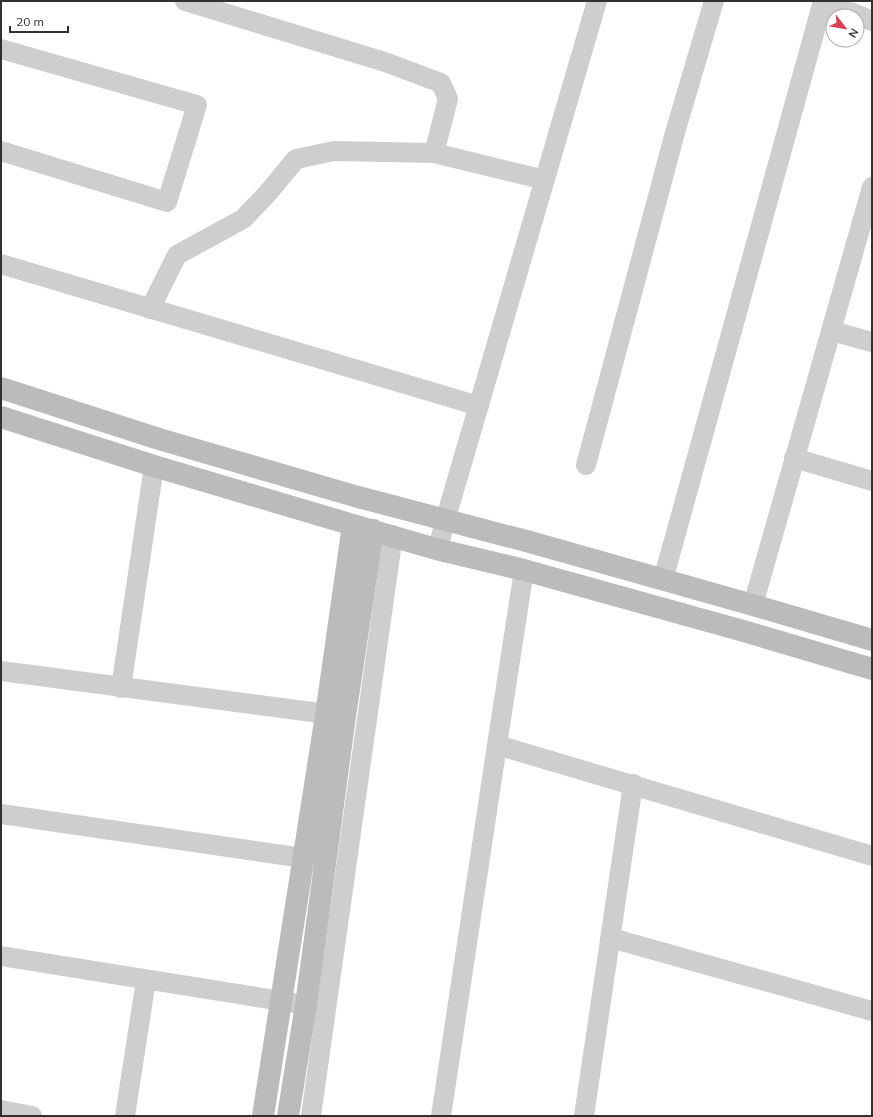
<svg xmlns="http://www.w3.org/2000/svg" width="873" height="1117" viewBox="0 0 873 1117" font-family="Mulish,sans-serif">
<rect width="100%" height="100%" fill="#fff"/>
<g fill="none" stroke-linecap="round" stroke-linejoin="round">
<path stroke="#cecece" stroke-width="20" d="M185,1L385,62L441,83L448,99L434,153
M822,5L853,13L872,21
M1,49L197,105L167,202L1,151
M1,264L479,406
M150,309L177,255L243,219L267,194L296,159L334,151L434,153L545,180
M832,331L872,342
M794,458L872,481
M586,465L676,129L714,1
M438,549L445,521L597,1
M663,580L823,1
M753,605L872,187
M1,671L343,716
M121,688L154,466
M497,745L872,856
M1,814L303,858
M611,938L872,1011
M1,956L306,1005
M1,1110L32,1116
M125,1116L146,980
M311,1116L393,535
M441,1116L497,745L524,570
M584,1116L633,784"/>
<path stroke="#bbb" stroke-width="22" d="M1,388L159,439L358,497L530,542L753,605L872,640
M1,417L154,466L353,525L436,549L524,570L747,632L872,669
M263,1116L326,715L353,525
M288,1116L306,1005L345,716L373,530"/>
</g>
<rect width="873" height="1117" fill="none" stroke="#313131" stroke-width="4"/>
<g transform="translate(845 28) rotate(121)"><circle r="19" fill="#ffffff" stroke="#adadad"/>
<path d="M0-3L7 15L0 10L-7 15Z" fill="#db3f55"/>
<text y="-6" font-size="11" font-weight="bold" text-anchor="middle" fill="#313131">N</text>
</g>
<path d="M10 26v6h58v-6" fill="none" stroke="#313131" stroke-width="2"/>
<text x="16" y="26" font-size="12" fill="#313131" stroke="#ffffff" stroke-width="3" paint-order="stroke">20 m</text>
</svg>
